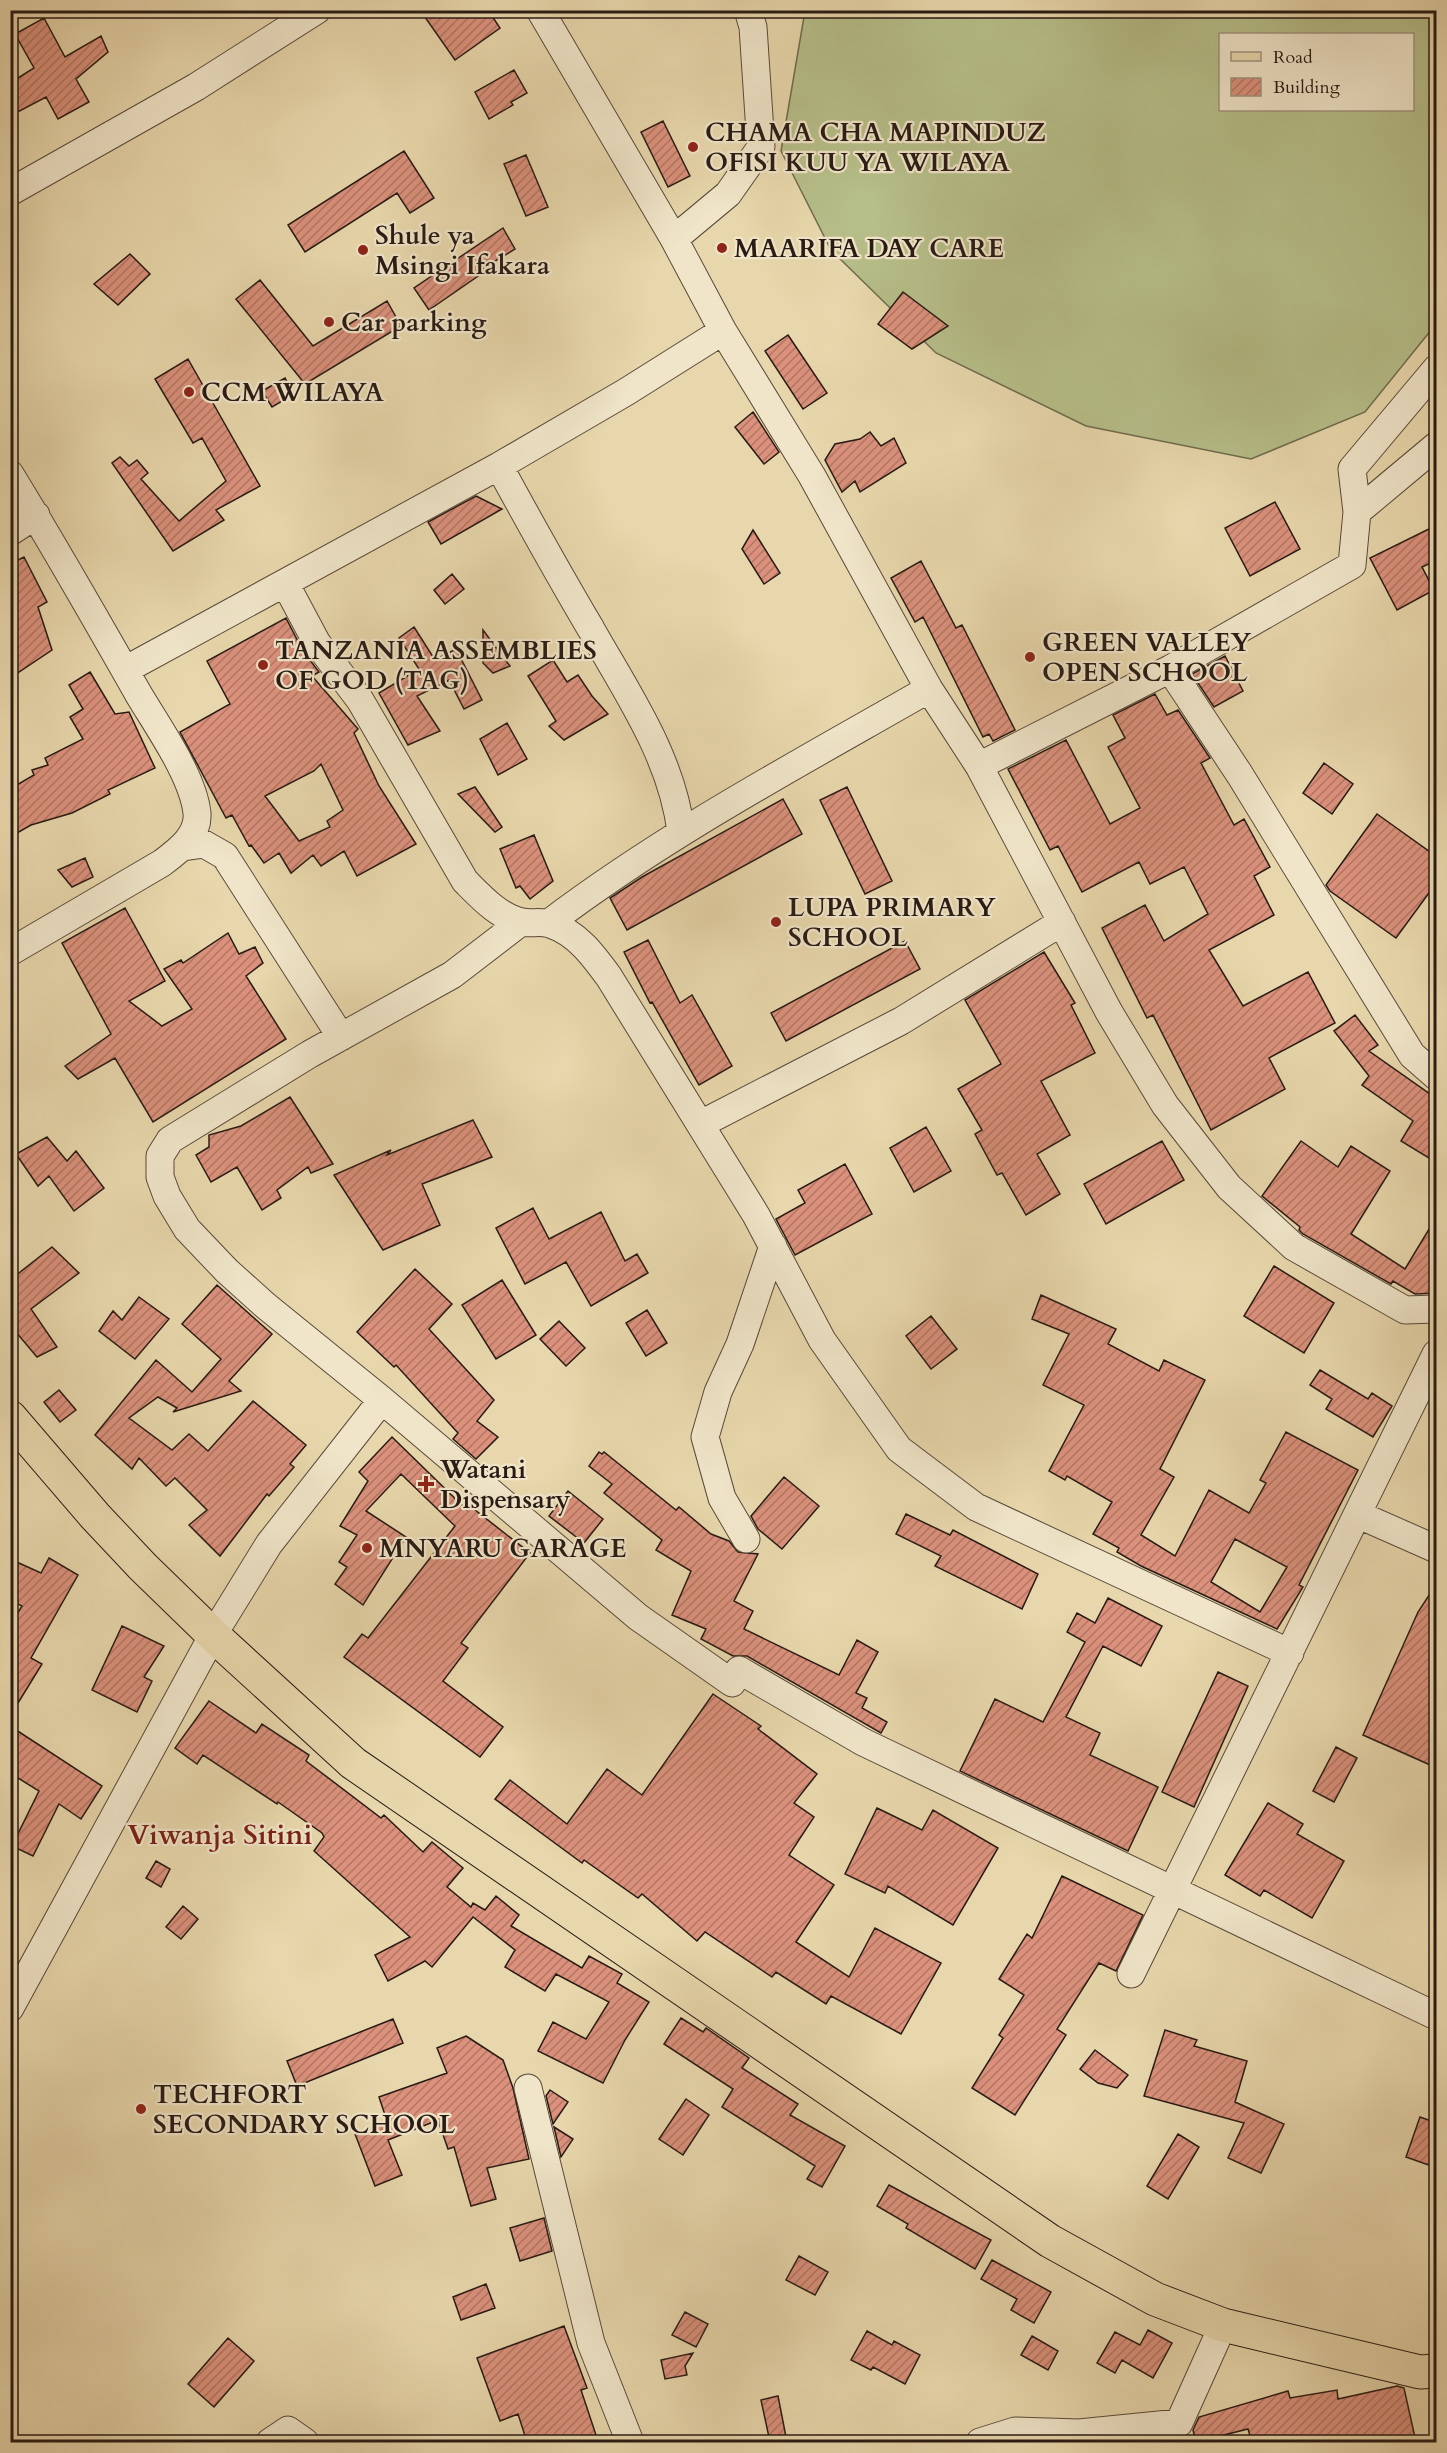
<svg xmlns="http://www.w3.org/2000/svg" width="1447" height="2453" viewBox="0 0 1447 2453" font-family="Cardo,serif">
<defs>
<pattern id="building-hatch" width="6" height="6" patternUnits="userSpaceOnUse" patternTransform="scale(1.5)"><rect width="6" height="6" fill="#db917c"/><path d="M-1 1l2-2M0 6l6-6M5 7l2-2" fill="none" stroke="#b27664"/></pattern>
</defs>
<rect width="100%" height="100%" fill="#e8d7ac"/>
<filter id="stains"><feTurbulence type="fractalNoise" baseFrequency=".00333" numOctaves="4"/><feColorMatrix values="0 0 0 0 .2 0 0 0 0 .09 0 0 0 0 .02 0 0 0 .5 -.17"/></filter>
<radialGradient id="worn" r=".72"><stop offset=".6" stop-color="#630" stop-opacity="0"/><stop offset="1" stop-color="#630" stop-opacity=".3"/></radialGradient>
<path fill="#b6be89" stroke="#6f6c4e" stroke-width="1.5" fill-rule="evenodd" d="M805,11H1428L1436,23V324L1365,412L1251,459L1086,426L936,353L831,250L781,151ZM1220,34H1412V110H1220Z"/>
<path fill="url(#building-hatch)" stroke="#281a14" stroke-width="1.5" fill-rule="evenodd" d="M420,10H488L500,28L455,60Z
M44,18L65,57L101,36L108,52L76,79L89,102L58,119L46,97L10,116V83L34,68L15,34Z
M514,70L527,93L511,102L513,105L489,119L475,92Z
M663,121L690,176L668,187L641,132Z
M404,151L434,198L410,213L397,193L305,252L288,225Z
M526,155L548,207L526,216L504,164Z
M503,228L515,249L479,271L481,274L429,310L414,288Z
M130,254L150,274L118,305L94,284Z
M260,280L313,346L387,301L401,326L305,384L236,299Z
M903,292L948,326L912,349L878,324Z
M788,335L827,393L803,409L765,351Z
M188,359L260,486L216,510L224,520L173,551L112,463L120,457L129,466L137,460L148,473L141,479L179,521L226,481L202,438L193,443L155,379Z
M285,378L294,394L272,407L262,391Z
M753,412L779,452L764,464L735,427Z
M870,432L881,446L894,438L906,463L860,492L855,481L842,492L825,460L835,444L860,439Z
M476,496L502,509L441,544L428,522Z
M1275,502L1300,549L1250,576L1225,528Z
M1437,525V560L1422,567L1434,590L1397,610L1370,558Z
M753,530L780,573L764,584L742,549Z
M24,557L47,602L38,607L52,650L10,678V597L16,594L10,582V564Z
M921,561L956,628L962,625L1015,730L993,741L989,734L983,737L923,617L915,622L891,578Z
M452,574L464,589L445,604L434,590Z
M286,618L303,651L319,672L312,676L358,729L354,733L379,786L416,844L357,876L344,851L321,866L313,855L291,873L279,853L264,863L251,845L249,846L232,815L226,818L180,732L230,704L207,661ZM321,764L343,810L327,821L330,827L299,841L265,796L314,771Z
M414,627L435,660L456,649L482,700L464,709L449,680L417,696L440,731L408,745L379,693L419,669L399,638Z
M483,630L510,666L493,673L483,663Z
M1225,656L1243,691L1214,707L1192,674Z
M553,660L567,682L578,675L592,696L608,714L564,740L549,726L556,721L528,676Z
M90,672L115,714L129,712L155,768L108,790L110,794L72,813L31,825L10,837V789L34,775L32,770L48,765L45,758L83,739L70,717L83,709L69,685Z
M1155,694L1167,715L1178,710L1210,758L1201,763L1234,825L1244,819L1270,867L1254,876L1274,915L1209,950L1243,1006L1308,972L1335,1023L1269,1058L1285,1089L1211,1130L1153,1015L1147,1018L1102,928L1145,905L1164,941L1208,914L1184,867L1150,884L1139,862L1082,892L1058,846L1050,850L1008,769L1066,740L1110,824L1140,808L1108,747L1125,738L1113,715Z
M507,723L527,759L498,775L480,739Z
M1324,763L1353,784L1332,814L1303,793Z
M475,787L502,827L495,832L458,794Z
M847,787L892,881L865,894L820,800Z
M783,799L802,834L627,930L610,898L642,877Z
M1377,814L1437,857V882L1396,938L1330,891L1326,885Z
M534,835L553,881L530,899L520,886L516,888L500,849Z
M85,858L93,877L72,887L58,870Z
M125,908L165,981L129,1001L162,1026L192,1009L164,969L181,960L183,963L228,933L239,954L255,947L263,963L246,976L286,1039L153,1122L115,1058L78,1079L65,1066L111,1034L62,943Z
M648,940L680,1003L692,995L732,1066L699,1085L652,1002L650,1003L624,952Z
M905,941L920,969L786,1041L771,1013Z
M1044,952L1075,1003L1071,1005L1095,1053L1041,1081L1070,1135L1037,1154L1060,1194L1026,1215L1002,1173L997,1175L975,1134L982,1130L958,1089L1001,1064L965,1000Z
M1355,1015L1378,1045L1369,1051L1437,1099V1163L1401,1141L1413,1121L1362,1085L1369,1076L1334,1031Z
M290,1097L333,1164L311,1173L308,1167L277,1190L281,1198L262,1210L237,1167L211,1182L196,1155L209,1147V1135L241,1126Z
M473,1120L492,1157L422,1184L440,1225L383,1250L334,1175L391,1150L387,1155Z
M926,1127L951,1171L914,1192L890,1148Z
M47,1137L67,1161L76,1151L104,1188L74,1211L49,1176L38,1186L16,1154Z
M1162,1141L1184,1180L1106,1224L1084,1184Z
M1301,1141L1338,1167L1351,1146L1390,1171L1351,1234L1405,1269L1437,1216V1293L1415,1294L1393,1281L1391,1284L1303,1234L1299,1230L1300,1227L1262,1196Z
M845,1164L872,1214L795,1255L776,1219L805,1203L798,1190Z
M533,1208L549,1239L601,1212L625,1261L637,1254L648,1273L591,1306L566,1262L525,1284L496,1228Z
M52,1247L79,1273L31,1309L57,1347L37,1357L10,1325V1280Z
M1274,1266L1334,1303L1304,1353L1244,1316Z
M415,1269L452,1304L429,1329L494,1400L477,1421L498,1437L476,1459L453,1439L458,1433L396,1365L394,1367L357,1332Z
M502,1280L536,1335L496,1359L462,1305Z
M217,1285L272,1334L229,1381L241,1391L173,1412L177,1408L158,1397L129,1418L172,1450L189,1434L208,1451L253,1401L306,1445L290,1464L294,1467L269,1496L267,1494L220,1556L189,1525L207,1510L175,1478L166,1486L139,1458L132,1469L95,1435L156,1360L192,1392L221,1359L182,1324Z
M1041,1295L1116,1329L1108,1344L1159,1371L1164,1360L1205,1380L1160,1469L1174,1477L1141,1535L1175,1556L1209,1490L1249,1513L1266,1483L1260,1480L1286,1432L1358,1470L1299,1585L1303,1587L1277,1629L1141,1566L1117,1552L1119,1548L1093,1534L1112,1502L1067,1476L1065,1480L1049,1471L1084,1405L1043,1385L1069,1334L1032,1319ZM1235,1539L1287,1567L1260,1612L1211,1582Z
M139,1297L169,1319L135,1359L99,1331L113,1311L122,1320Z
M647,1310L667,1343L646,1356L626,1323Z
M931,1316L957,1349L931,1369L906,1336Z
M559,1321L585,1348L566,1366L540,1339Z
M1320,1370L1368,1399L1372,1393L1392,1406L1373,1437L1326,1409L1332,1399L1310,1385Z
M59,1390L76,1410L60,1422L44,1402Z
M392,1437L467,1510L470,1506L530,1553L461,1643L468,1648L443,1681L503,1727L480,1757L344,1657L362,1634L368,1638L455,1526L401,1474L366,1511L406,1537L363,1605L335,1584L347,1567L339,1562L357,1535L340,1526L368,1481L359,1472Z
M599,1452L602,1454L604,1452L676,1510L679,1507L711,1534L729,1541L738,1552L758,1554L734,1601L753,1611L744,1629L839,1675L857,1640L878,1652L856,1693L867,1698L862,1708L887,1722L881,1733L747,1656H733L701,1639L706,1629L672,1615L691,1571L656,1550L662,1540L604,1493L612,1484L589,1466Z
M784,1477L819,1506L782,1549L758,1529L751,1516Z
M568,1491L603,1519L584,1543L549,1516Z
M906,1514L950,1535L953,1530L1038,1574L1022,1609L935,1566L941,1556L896,1534Z
M49,1558L78,1575L31,1658L42,1664L10,1716V1626L22,1606L10,1600V1559L41,1573Z
M1437,1583V1768L1363,1735L1418,1612Z
M1108,1598L1162,1626L1141,1666L1103,1646L1066,1717L1100,1733L1090,1755L1158,1787L1128,1851L960,1771L995,1699L1043,1722L1085,1642L1067,1632L1077,1613L1095,1623Z
M122,1626L164,1646L144,1677L152,1681L137,1712L92,1690Z
M1218,1672L1248,1686L1194,1807L1162,1792Z
M713,1694L761,1726L758,1729L817,1774L794,1803L814,1817L789,1855L834,1885L796,1942L849,1977L875,1928L941,1963L901,2034L831,1996L826,2004L776,1972L772,1977L705,1932L697,1941L642,1894L638,1898L584,1860L582,1863L495,1799L510,1780L567,1824L607,1769L642,1795Z
M209,1701L256,1733L262,1724L309,1755L306,1761L381,1818L384,1815L423,1852L432,1842L463,1868L447,1887L471,1907L473,1903L485,1910L496,1896L519,1915L511,1926L582,1968L589,1956L622,1974L617,1983L649,2002L625,2040L603,2083L538,2051L553,2022L586,2039L609,2002L556,1974L545,1991L505,1967L515,1950L473,1917L432,1967L425,1961L388,1981L375,1955L410,1937L314,1851L324,1837L322,1833L278,1802L277,1804L203,1755L197,1764L175,1748Z
M10,1726L102,1786L81,1819L59,1804L33,1856L12,1846L39,1791L10,1773Z
M1336,1747L1357,1758L1334,1802L1313,1791Z
M1268,1803L1303,1824L1297,1834L1344,1861L1312,1918L1264,1890L1260,1896L1225,1875Z
M877,1808L922,1830L933,1810L998,1848L953,1925L888,1886L885,1893L845,1874Z
M156,1861L170,1869L161,1887L146,1878Z
M1062,1876L1143,1915L1116,1971L1099,1963L1057,2029L1066,2035L1015,2115L972,2088L1003,2038L999,2035L1024,1995L999,1979L1027,1934L1032,1938Z
M183,1906L198,1919L181,1939L166,1927Z
M681,2018L703,2032L706,2028L749,2058L742,2068L798,2104L790,2115L845,2146L822,2187L807,2179L815,2166L722,2107L733,2089L664,2044Z
M393,2019L403,2043L297,2086L287,2061Z
M1165,2030L1197,2040L1194,2046L1247,2061L1235,2102L1284,2124L1261,2173L1228,2158L1244,2123L1144,2096Z
M466,2036L503,2060L513,2088L529,2159L487,2168L496,2199L471,2206L454,2147L448,2149L438,2120L388,2140L402,2175L375,2186L355,2134L387,2121L379,2097L447,2073L437,2048Z
M1095,2050L1128,2075L1117,2088L1098,2083L1080,2069Z
M550,2090L568,2102L553,2124L546,2096Z
M686,2099L709,2115L683,2155L659,2139Z
M1420,2117L1437,2123V2168L1406,2157Z
M554,2127L573,2139L561,2157Z
M1178,2134L1199,2147L1168,2199L1147,2186Z
M889,2185L991,2240L975,2269L906,2228L908,2224L877,2206Z
M544,2218L552,2251L520,2261L510,2228Z
M799,2256L828,2272L815,2295L786,2280Z
M992,2260L1051,2292L1034,2323L1011,2310L1017,2299L981,2279Z
M486,2284L495,2308L461,2320L453,2297Z
M685,2312L708,2324L696,2347L672,2335Z
M564,2326L587,2388L581,2390L597,2438L584,2442H527L518,2414L500,2421L477,2358Z
M1148,2330L1172,2343L1153,2378L1122,2360L1115,2373L1097,2363L1115,2332L1140,2345Z
M867,2331L892,2345L894,2341L920,2355L905,2384L873,2367L871,2370L851,2360Z
M1032,2336L1058,2351L1048,2370L1021,2355Z
M228,2338L254,2361L214,2407L188,2384Z
M693,2353L685,2366L687,2375L665,2379L661,2360Z
M1397,2386L1404,2388L1416,2442H1252L1248,2429L1196,2442L1193,2430L1199,2417L1288,2391L1290,2398L1337,2390L1338,2399Z
M778,2396L787,2442H770L761,2400Z"/>
<g fill="none" stroke-linecap="round" stroke-linejoin="round">
<g stroke="#58493a" stroke-width="29">
<path id="minor" d="M540,10L674,239L723,331L812,476L929,689L979,766L1109,1012L1165,1105L1229,1187L1294,1247L1405,1310L1436,1309
M10,192L196,87L317,10
M674,239L728,194L761,147L753,27L748,10
M499,466C529,521 559,575 591,629C627,693 672,757 681,832
M10,474C55,547 97,621 139,695C158,727 193,776 197,813C199,836 178,851 162,863L10,952
M1357,512L1436,446
M10,532L36,515
M285,583L317,643L360,700L465,881C481,897 499,917 522,922C531,924 542,921 550,924C577,933 593,955 609,977L756,1215L822,1340L899,1449L976,1507L1290,1653
M1170,669L1240,775L1412,1055L1436,1076
M125,670L499,466L626,392L723,331
M979,766L1170,669L1352,565L1357,512L1352,469L1436,369
M183,847L204,844L225,856L341,1037
M521,922L452,975L310,1054L170,1140L160,1156V1177L167,1196L187,1229L227,1271L266,1306L382,1400L638,1617L732,1683
M549,923C668,833 800,763 929,689
M701,1124L901,1021L1062,922
M1359,1515L1436,1549
M746,1539L722,1498L705,1437L718,1392L740,1344L773,1246
M739,1670L863,1742L1436,2016
M1131,1974L1436,1354
M10,2008L213,1635L269,1544L382,1400
M528,2088L591,2343L630,2442
M270,2442L288,2430L305,2442
M980,2442L1015,2431L1079,2433L1179,2423L1223,2325"/>
</g>
<g stroke="#281a14" stroke-width="35">
<path id="major" d="M10,1417L95,1516L143,1567L213,1635L353,1763L1050,2241L1155,2299L1223,2325L1420,2372L1436,2371"/>
</g>
<use href="#minor" stroke="#f0e5c9" stroke-width="27"/>
<use href="#major" stroke="#e8d7ac" stroke-width="33"/>
</g>
<g fill="#8f2418" stroke="#f0e5c9" stroke-width="2">
<circle cx="693" cy="147" r="6"/>
<circle cx="722" cy="248" r="6"/>
<circle cx="363" cy="250" r="6"/>
<circle cx="329" cy="322" r="6"/>
<circle cx="189" cy="392" r="6"/>
<circle cx="1030" cy="657" r="6"/>
<circle cx="263" cy="665" r="6"/>
<circle cx="776" cy="922" r="6"/>
<path d="M423 1475h6v6h6v6h-6v6h-6v-6h-6v-6h6z"/>
<circle cx="367" cy="1548" r="6"/>
<circle cx="141" cy="2109" r="6"/>
</g>
<g text-anchor="middle" stroke-width="4.5" stroke-linejoin="round" paint-order="stroke">
<g font-size="26" font-weight="bold" fill="#281a14" stroke="#f0e5c9" text-anchor="start">
<text x="705" y="141">CHAMA CHA MAPINDUZ<tspan x="705" dy="30">OFISI KUU YA WILAYA</tspan></text>
<text x="375" y="244">Shule ya<tspan x="375" dy="30">Msingi Ifakara</tspan></text>
<text x="734" y="257">MAARIFA DAY CARE</text>
<text x="341" y="331">Car parking</text>
<text x="201" y="401">CCM WILAYA</text>
<text x="1042" y="651">GREEN VALLEY<tspan x="1042" dy="30">OPEN SCHOOL</tspan></text>
<text x="275" y="659">TANZANIA ASSEMBLIES<tspan x="275" dy="30">OF GOD (TAG)</tspan></text>
<text x="788" y="916">LUPA PRIMARY<tspan x="788" dy="30">SCHOOL</tspan></text>
<text x="440" y="1478">Watani<tspan x="440" dy="30">Dispensary</tspan></text>
<text x="379" y="1557">MNYARU GARAGE</text>
<text x="153" y="2103">TECHFORT<tspan x="153" dy="30">SECONDARY SCHOOL</tspan></text>
</g>
<g font-size="28" font-weight="bold" fill="#7a1f14" stroke="#f0e5c9">
<text x="220" y="1844">Viwanja Sitini</text>
</g>
</g>
<rect width="1447" height="2453" fill="none" stroke="#e8d7ac" stroke-width="36"/>
<rect x="12" y="12" width="1423" height="2429" fill="none" stroke="#281a14" stroke-width="3"/>
<rect x="18" y="18" width="1411" height="2417" fill="none" stroke="#281a14" stroke-width="1.5"/>
<rect x="1219" y="33" width="195" height="78" fill="#f0e5c9" stroke="#a09481" stroke-width="1.5"/>
<rect x="1231" y="52" width="30" height="9" fill="#e8d7ac" stroke="#a09481" stroke-width="1.5"/>
<text x="1273" y="63" font-size="18" fill="#281a14">Road</text>
<rect x="1231" y="78" width="30" height="18" fill="url(#building-hatch)" stroke="#a09481" stroke-width="1.5"/>
<text x="1273" y="93" font-size="18" fill="#281a14">Building</text>
<rect width="100%" height="100%" filter="url(#stains)"/>
<rect width="100%" height="100%" fill="url(#worn)"/>
</svg>
